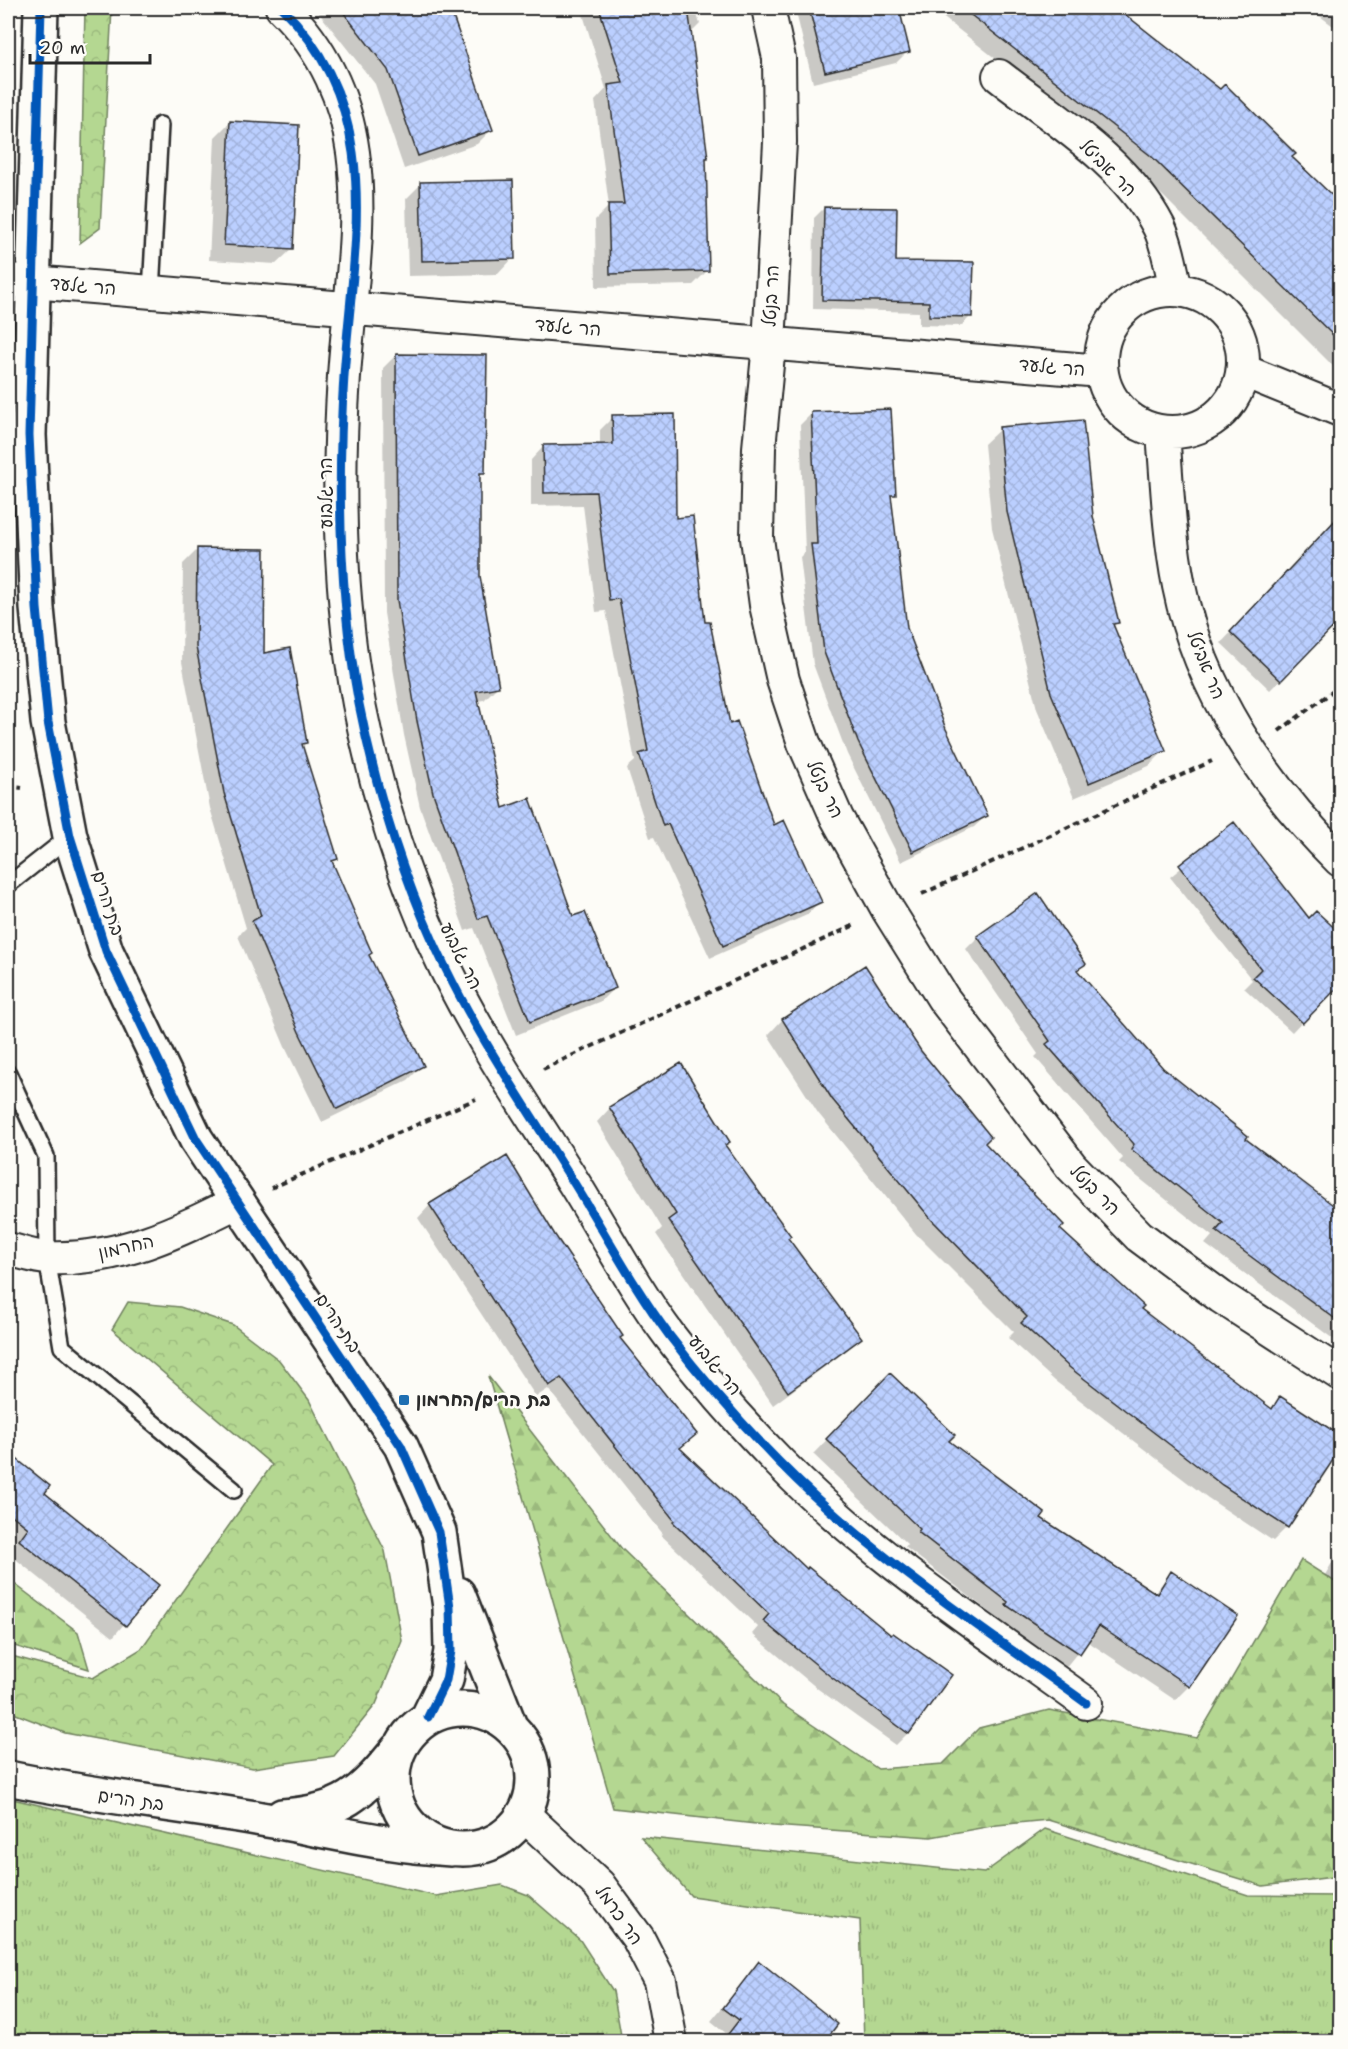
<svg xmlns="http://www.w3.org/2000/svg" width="1348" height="2049" viewBox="0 0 1348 2049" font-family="'Shantell Sans','Playpen Sans Hebrew',sans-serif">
<defs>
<pattern id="grass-tufts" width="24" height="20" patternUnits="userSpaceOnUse" patternTransform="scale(1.5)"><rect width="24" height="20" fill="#b4d791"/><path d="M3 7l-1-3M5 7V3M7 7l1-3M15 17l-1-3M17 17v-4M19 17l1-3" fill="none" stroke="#9bb97d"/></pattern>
<pattern id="forest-firs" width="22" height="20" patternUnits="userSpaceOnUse" patternTransform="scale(1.5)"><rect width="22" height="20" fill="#b4d791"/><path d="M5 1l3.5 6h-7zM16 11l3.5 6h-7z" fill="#9bb97d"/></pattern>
<pattern id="park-crowns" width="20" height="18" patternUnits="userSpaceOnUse" patternTransform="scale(1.5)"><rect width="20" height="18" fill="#b4d791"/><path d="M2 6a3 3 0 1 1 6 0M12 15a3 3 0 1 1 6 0" fill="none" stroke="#9bb97d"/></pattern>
<pattern id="building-cross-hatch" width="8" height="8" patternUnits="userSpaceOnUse" patternTransform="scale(1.5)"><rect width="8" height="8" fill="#bbcfff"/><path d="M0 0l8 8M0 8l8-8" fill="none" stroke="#a1b2db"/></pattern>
</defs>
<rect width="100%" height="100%" fill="#fdfcf7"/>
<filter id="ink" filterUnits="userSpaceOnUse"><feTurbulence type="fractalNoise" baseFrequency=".0167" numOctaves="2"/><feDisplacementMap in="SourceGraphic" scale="12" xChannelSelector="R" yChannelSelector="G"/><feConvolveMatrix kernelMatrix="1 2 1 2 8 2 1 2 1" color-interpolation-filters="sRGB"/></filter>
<g filter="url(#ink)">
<path fill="url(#grass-tufts)" stroke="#70815e" stroke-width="1.5" d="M8,1798L436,1896L502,1885L528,1895L580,1940L613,1991L622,2041H8Z
M1045,1829L1248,1895L1340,1896V2041H864L860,1920L691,1896L641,1837L984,1873Z"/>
<path fill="url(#forest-firs)" stroke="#70815e" stroke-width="1.5" d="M488,1376L622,1549L783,1705L878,1769L943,1764L979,1728L1049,1710L1197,1738L1301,1560L1340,1585V1876L1263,1886L1048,1820L997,1825L931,1837L773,1826L613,1808Z
M8,1579L78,1632L89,1669L8,1644Z"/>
<path fill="url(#park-crowns)" stroke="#70815e" stroke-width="1.5" d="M85,8H112L100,228L80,243Z
M128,1302L180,1307L233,1325L279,1360L309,1400L385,1551L402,1641L376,1704L334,1756L253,1768L65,1733L8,1711V1655L93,1678L141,1649L272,1465L112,1329Z"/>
<path fill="#0003" d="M315,8H443L453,20L491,130L477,144L404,169L375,84Z
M581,8H695L700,24L690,34L704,159L707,271L693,285L596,287L595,220L609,206L595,101L606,89Z
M795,8H897L908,51L896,63L813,83Z
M937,8H1114L1220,91L1340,206V373L1137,170L935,11Z
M1309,8H1340V31Z
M230,122L292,249L276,264L209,260L215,137Z
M421,184L513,258L498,274L408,276L406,199Z
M824,208L894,263L971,316L961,326L919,325V312L813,309L814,218Z
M396,355L483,472L478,477L479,576L497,687L484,700L477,701L502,810L614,988L601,1001L516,1035L474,928L465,931L420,807L404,735L384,613L383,368Z
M811,414L894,494L890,498L906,629L944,729L986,816L974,827L901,862L847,754L813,664L800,557L805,552L800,425Z
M613,417L674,520L729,726L773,827L820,901L807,915L710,958L654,837L650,838L627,768L635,761L606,611L596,612L583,505L531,506V460L544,446H600V430Z
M1000,429L1091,516L1117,623L1112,627L1164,751L1149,766L1074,798L1037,709L992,528L984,444Z
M1340,516L1280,680L1270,690L1221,643Z
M198,549L263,654L305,743L301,747L336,859L331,864L368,956L422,1066L408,1080L322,1122L285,1047L238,936L246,928L210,808L182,662L183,564Z
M1234,825L1340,981L1292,1032L1244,988L1252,980L1170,877Z
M978,937L1085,963L1076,972L1162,1069L1243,1139L1340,1230V1344L1205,1244L1212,1236L1119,1162L1123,1158L1035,1057L1038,1054L966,949Z
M865,967L983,1143L1058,1229L1139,1309L1270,1409L1280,1398L1287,1527L1273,1541L1208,1498L1055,1381L1008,1338L1014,1332L916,1234L818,1113L768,1035L782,1020Z
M610,1108L724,1146L786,1238L860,1338L846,1351L773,1405L656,1234L662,1228L597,1122Z
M430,1205L618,1339L695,1434L679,1449L806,1571L891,1637L908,1733L896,1745L818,1689L752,1634L758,1627L661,1535L663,1534L548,1389L536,1397L418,1218Z
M876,1389L947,1441L1039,1518L1153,1594L1172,1573L1189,1686L1175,1700L1087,1641L1065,1668L993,1620L995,1616L905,1547L907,1544L813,1454Z
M8,1454L48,1486L43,1493L157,1585L113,1637L8,1553L17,1541L8,1533Z
M1340,1549V1584L1325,1575Z
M759,1963L822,2042H721L727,2034L711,2021Z"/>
<path fill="url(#building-cross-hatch)" stroke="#2b2b2b" stroke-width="1.5" d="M340,8H450L493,130L418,156L388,70Z
M599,8H688L708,158H706L709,271L610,274L608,204H624L608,85L623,83Z
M809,8H899L910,52L825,72Z
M962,8H1117L1220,89L1225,84L1296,154L1292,157L1341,204V343L1151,156Z
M230,121L299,125L293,249L224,245Z
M513,180L515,259L422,261L420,182Z
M824,207L897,208L896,261L974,262L972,317L929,316V302L822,300Z
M396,354L487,355L485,473H480V576L499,687L476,691L503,808L530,798L573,916L585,912L616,988L530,1022L487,916L478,919L433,793L417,721L397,600Z
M891,409L896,495H891L907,628L946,729L988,816L913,852L858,742L824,652L811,544H817L811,412Z
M675,414L676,518L693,516L705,622H710L730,724L737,721L774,825L784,820L822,902L723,946L668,824L663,826L639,754L648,751L619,599L609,600L596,492L544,493L543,445L613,444L612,415Z
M1083,420L1093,516L1119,623L1113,624L1166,751L1089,783L1051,693L1007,512L999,427Z
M1341,514V619L1281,681L1230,632Z
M197,548L265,549L264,653L290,648L307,743L302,744L338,859L332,861L372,953L369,955L424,1066L337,1109L299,1032L252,921L261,916L224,793L196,647Z
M1234,822L1309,918L1316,911L1341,934V984L1303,1023L1253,977L1261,969L1179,865Z
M1038,893L1086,964L1077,970L1163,1068L1248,1136L1246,1139L1341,1211V1323L1216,1231L1223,1223L1131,1149L1134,1144L1046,1044L1050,1041L977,936Z
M865,965L921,1051L991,1137L985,1143L1064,1225L1060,1229L1144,1306L1141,1309L1272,1409L1280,1396L1341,1436V1448L1288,1528L1222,1485L1069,1367L1021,1323L1027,1317L931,1219L832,1099L782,1019Z
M681,1063L730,1142L725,1145L791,1236L788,1238L862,1338L788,1392L668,1220L676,1214L609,1107Z
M507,1156L555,1235L623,1336L620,1338L697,1434L680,1448L807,1569L808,1567L891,1635L893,1633L952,1675L909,1734L830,1676L763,1621L769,1614L673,1522L674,1520L561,1378L549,1386L429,1204Z
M890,1373L955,1435L949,1441L1045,1513L1041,1518L1157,1594L1171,1571L1238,1616L1190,1687L1099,1626L1080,1654L1006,1605L1008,1602L918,1532L920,1529L826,1439Z
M8,1452L50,1486L45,1493L159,1585L126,1626L19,1540L28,1528L8,1512Z
M759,1961L838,2024L824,2042H722L739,2020L723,2008Z"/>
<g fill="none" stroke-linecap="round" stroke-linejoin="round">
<g stroke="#2b2b2b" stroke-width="20">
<path id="service" d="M151,292L160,125
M8,885L70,836
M8,1073L46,1156L47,1258L62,1347L234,1490"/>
</g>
<g stroke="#2b2b2b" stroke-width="36">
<path id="minor" d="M282,8C387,111 353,245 344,376C337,484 339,597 359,704C377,795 405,885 446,969C482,1043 530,1113 574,1183C605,1233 634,1288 669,1335C703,1380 741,1423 780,1463C871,1556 981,1627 1086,1703
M768,8L779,58L780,142L769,344L759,448L757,538L766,605L783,680L804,743L837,818L888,910L943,998L1071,1166L1139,1236L1221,1297L1340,1374
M999,76C1054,119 1126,162 1159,227C1168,245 1171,269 1176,289
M8,280L1101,371
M1101 361a71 71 0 1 1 142 0a71 71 0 1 1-142 0Z
M1244,371L1340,410
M1163,432C1167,483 1169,536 1179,586C1200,691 1265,786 1340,860
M8,1249C21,1252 35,1258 48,1258C119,1261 177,1232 237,1202
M523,1814L599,1885L638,1938L660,1981L671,2042"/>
</g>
<g stroke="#2b2b2b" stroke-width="38">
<path id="tertiary" d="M41,8L29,435L37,608L48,722L70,836L106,951L196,1139L401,1446L439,1532L450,1607L451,1651L446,1680L428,1717
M458,1594L510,1726
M393 1779a70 70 0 1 1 140 0a70 70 0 1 1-140 0Z
M8,1778C90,1795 173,1804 256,1818C321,1829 385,1846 451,1849
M282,1816C342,1812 361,1795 398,1749"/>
</g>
<path stroke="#2b2b2b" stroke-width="4" stroke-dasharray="6 4.5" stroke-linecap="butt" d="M1279,731L1340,686
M8,786L22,788
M922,894L1212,761
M543,1069L855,925
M271,1188L476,1099"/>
<use href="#service" stroke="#fdfcf7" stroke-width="15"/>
<use href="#minor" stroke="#fdfcf7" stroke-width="32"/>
<use href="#tertiary" stroke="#fdfcf7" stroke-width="33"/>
<g stroke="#fdfcf7" stroke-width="13">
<path id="cycleway" d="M41,8L29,435L37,608L48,722L70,836L106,951L196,1139L401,1446L439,1532L450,1607L451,1651L446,1680L428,1717
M282,8C387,111 353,245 344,376C337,484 339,597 359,704C377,795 405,885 446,969C482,1043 530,1113 574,1183C605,1233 634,1288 669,1335C703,1380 741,1423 780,1463C871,1556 981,1627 1086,1703"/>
</g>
<use href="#cycleway" stroke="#0057b8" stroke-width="9"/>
</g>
</g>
<rect fill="#1f6fb2" stroke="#fdfcf7" stroke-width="2" x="398" y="1394" width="12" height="12" rx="3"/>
<g text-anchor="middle" stroke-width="5" stroke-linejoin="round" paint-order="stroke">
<g font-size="18" fill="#2b2b2b" stroke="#fdfcf7">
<text transform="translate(1108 168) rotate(45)" y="6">הר אביטל</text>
<text transform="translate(83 286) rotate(5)" y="6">הר גלעד</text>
<text transform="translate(771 296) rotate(-87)" y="6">הר בנטל</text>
<text transform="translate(568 327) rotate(5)" y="6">הר גלעד</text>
<text transform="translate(1052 367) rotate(5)" y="6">הר גלעד</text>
<text transform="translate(326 493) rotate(-90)" y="6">הר גלבוע</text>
<text transform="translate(1206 665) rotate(68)" y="6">הר אביטל</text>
<text transform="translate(825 789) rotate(65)" y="6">הר בנטל</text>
<text transform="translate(108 903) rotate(72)" y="6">בת הרים</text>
<text transform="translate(461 956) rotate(64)" y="6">הר גלבוע</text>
<text transform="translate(1095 1190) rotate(46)" y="6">הר בנטל</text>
<text transform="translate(126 1247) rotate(-13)" y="6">החרמון</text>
<text transform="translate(338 1323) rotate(56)" y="6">בת הרים</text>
<text transform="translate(715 1365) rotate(51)" y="6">הר גלבוע</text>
<text transform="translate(131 1800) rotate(8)" y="6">בת הרים</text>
<text transform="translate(619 1915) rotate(55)" y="6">הר כרמל</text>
</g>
<g font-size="18" font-weight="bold" fill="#2b2b2b" stroke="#fdfcf7" text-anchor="start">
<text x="416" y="1406">בת הרים/החרמון</text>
</g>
</g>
<rect width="1348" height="2049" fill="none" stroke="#fdfcf7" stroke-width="30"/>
<rect x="15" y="15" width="1318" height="2019" fill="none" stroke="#2b2b2b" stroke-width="2" filter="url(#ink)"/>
<path d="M30 54v9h120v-9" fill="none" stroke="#2b2b2b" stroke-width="3"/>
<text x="39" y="54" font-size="18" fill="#2b2b2b" stroke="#fdfcf7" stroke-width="4.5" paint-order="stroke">20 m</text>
</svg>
